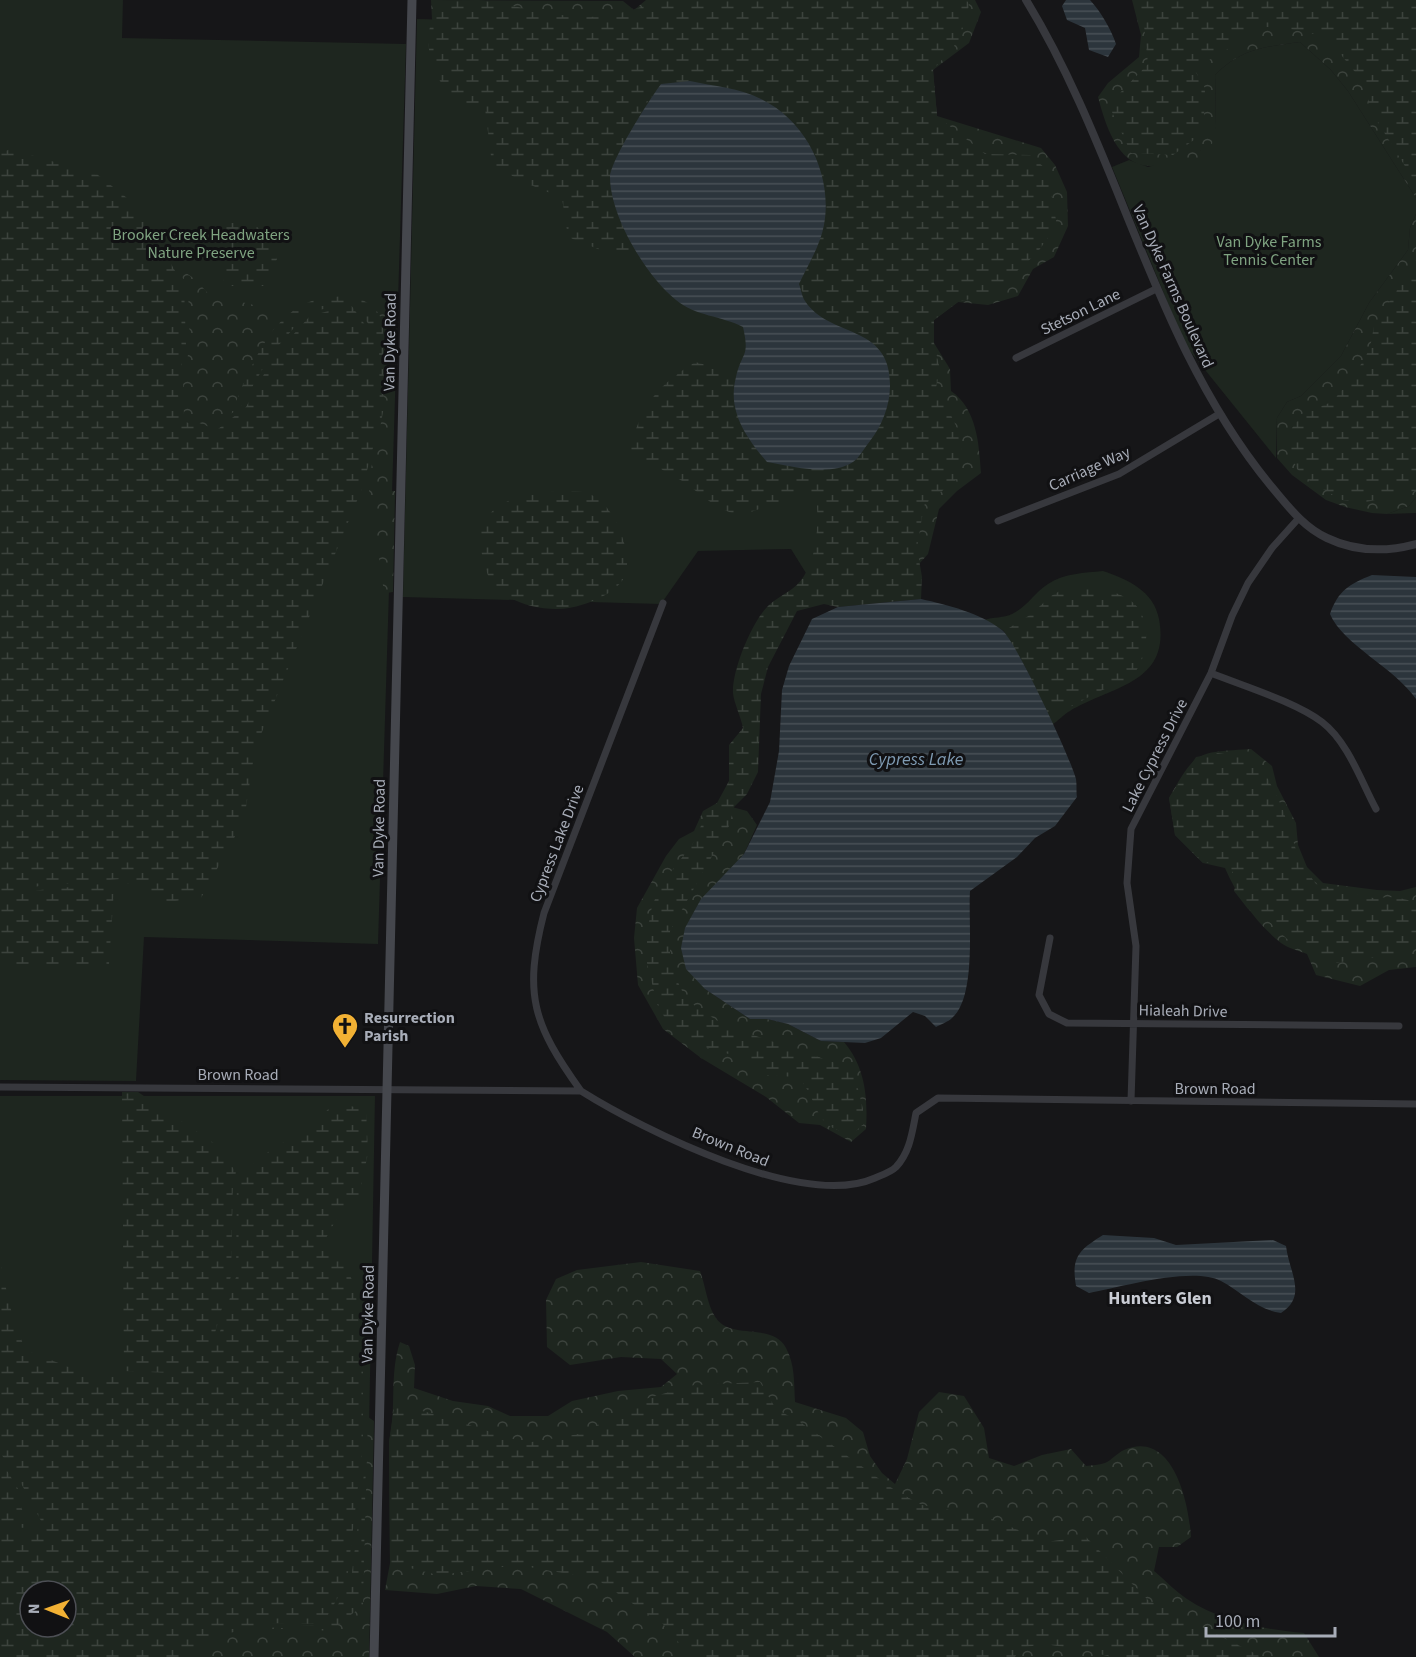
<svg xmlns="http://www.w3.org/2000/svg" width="1416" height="1657" viewBox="0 0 1416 1657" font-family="'Source Sans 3',sans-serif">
<defs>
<pattern id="forest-crowns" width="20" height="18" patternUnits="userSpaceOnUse" patternTransform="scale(1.5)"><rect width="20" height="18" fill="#1e261f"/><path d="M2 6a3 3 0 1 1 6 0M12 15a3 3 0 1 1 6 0" fill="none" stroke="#3c433d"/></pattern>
<pattern id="wetland-marsh" width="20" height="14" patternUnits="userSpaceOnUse" patternTransform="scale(1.5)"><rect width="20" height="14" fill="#1e261f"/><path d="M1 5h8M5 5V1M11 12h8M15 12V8" fill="none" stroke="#3c433d"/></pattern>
<pattern id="water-rules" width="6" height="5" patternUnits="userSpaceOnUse" patternTransform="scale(1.5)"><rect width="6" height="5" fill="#2c353c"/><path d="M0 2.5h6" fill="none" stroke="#485056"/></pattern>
</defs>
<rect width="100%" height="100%" fill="#161618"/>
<path fill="#1e261f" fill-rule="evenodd" d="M0,0H123L122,38L406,44L378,944L144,937L136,1081L0,1080Z
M417,19L861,30L921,148L819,594L791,549L698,551L661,604L403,597Z
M1300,42L1331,70L1348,91L1416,198V214L1410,228L1408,250L1369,303L1341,356L1301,396L1287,402L1277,418L1276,458L1185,345L1112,167L1129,160L1148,167L1200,151L1216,127L1215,75C1242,48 1264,47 1300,42Z
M1416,497V513L1387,514L1409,506Z
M1103,571C1127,579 1154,591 1159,619C1171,684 1111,686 1070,711C1064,714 1058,721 1052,725L1027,670L1004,631L984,620C993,617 1004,618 1012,614C1027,607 1035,592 1048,584C1065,573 1084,573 1103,571Z
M0,1096H375L365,1657H0ZM30,1591H66V1627H30Z"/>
<path fill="url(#forest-crowns)" d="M431,0L623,1L634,10L646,0H975L981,12L969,43L933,70L937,116L1041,148L1055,165L1067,192L1068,226L1054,257L1033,269L1018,296L988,305L958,302L934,320V343L950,369L951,391C977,409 979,444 981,473L957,491L939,509L928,554L909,575L861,30L432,19Z
M1132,0H1416V198L1348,91L1331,70L1300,42C1264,47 1242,48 1215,75L1216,127L1212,144L1200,151L1197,162C1182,163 1166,166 1150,166C1117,166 1105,123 1098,97L1108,83L1139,57L1141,35Z
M1416,214V497L1409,506L1387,514L1372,513L1345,507L1326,500L1292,475L1277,458V418L1287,402L1301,396L1341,356L1369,303L1408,250L1410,228Z
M177,267L195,279L212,298H225L291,314L279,321L255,358L231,414L212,428L184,417L183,377L190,346L188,288Z
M379,314H392L390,491H395L393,592L386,593L385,599L368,483L384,407L383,324Z
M1251,749L1272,766L1277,786L1296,823L1298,845L1307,867L1323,883L1377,890L1400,891L1416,887V967L1389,970L1360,986L1316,975L1307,954C1299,951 1288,948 1281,943C1257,924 1237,896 1225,868L1203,863L1175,835L1169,798C1197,749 1196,753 1251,749Z
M717,803L747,811L757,825L744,854L726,876L705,989L750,1019H767L788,1024L821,1041L844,1042C865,1067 868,1097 866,1129L851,1142L820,1125L799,1123L766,1097L701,1058L663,1029L638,985L634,938L637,908L666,856L679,839L694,831L703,811Z
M641,1262L700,1271C705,1284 707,1303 714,1315C728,1342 772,1321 786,1348C795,1364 794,1384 795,1402L846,1418L863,1432L870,1456L882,1473L895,1484L907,1459L919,1412L939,1392L964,1396L984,1428L989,1458L1014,1466L1042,1455L1071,1449L1086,1466C1092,1465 1099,1465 1105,1463C1112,1460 1117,1453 1124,1450C1173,1429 1189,1503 1191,1537L1177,1547H1159L1154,1571C1165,1580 1175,1591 1187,1599C1219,1621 1266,1630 1304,1633L1319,1657H635L607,1632L521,1589L476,1586L437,1594L385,1590L390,1563L389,1442C397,1409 389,1375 400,1342L409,1346L415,1365L414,1388L453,1401L488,1406L510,1416H548L572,1401L618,1391L661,1387L677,1374L661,1359L621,1357L570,1365L547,1347L546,1300L556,1279L577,1270Z
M368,1417L374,1421L369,1657H196L204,1644L267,1627L331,1631L363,1605Z"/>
<path fill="url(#wetland-marsh)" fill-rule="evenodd" d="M478,0C519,5 562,21 604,16C624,13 643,7 662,0H967L969,5L960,39L933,70L937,116L985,154L1030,155L1046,169L1057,225L1037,253L993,293L958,302L934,320V343L940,370L935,392C958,422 965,439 960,477L924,505L917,548L922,577L921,599L838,607L824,604L797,611L768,667L761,694L758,772L747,794L734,807L729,826L670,931V955L675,976L684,995L696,1007L724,1025L853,1069L863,1109V1125L853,1133C813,1130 820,1102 799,1078C775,1073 761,1082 746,1059L697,1045L665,1018L657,1004L647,963V933L652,906L662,883L692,845L708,811L717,803L729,781V745L743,728C741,717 734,703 733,693C732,670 752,621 769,605C780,595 796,590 804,576C817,554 818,530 817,505L806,493L739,516L717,507L684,482L629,451C643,403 654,389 695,362L722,369L736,377L734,404L767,462L833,468L867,336C836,322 812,318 799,284L813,255L821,164L805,138L782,113L661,84L644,107L626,142L620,220L637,253L603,251L568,237L562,198L521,181L492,164L485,108L453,102C437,78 421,51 432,20C434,13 441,7 446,1Z
M1137,0H1416V184L1369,108L1368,88L1329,40L1311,33L1278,27H1255L1231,47L1194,69L1205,88L1204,118L1198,137L1173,155L1131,153L1112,112L1116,97L1148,64L1143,15Z
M11,149L98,175L127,198L155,235L184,287L186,346L177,384L181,420L213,433L246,407L274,356L310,316L351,305L375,339L376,436L363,486L255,749L244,820L201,898L158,903L121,879L39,886L0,895V153Z
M229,223H255L277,259L264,286H225L216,241Z
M1416,260V491L1366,502L1342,500L1312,483L1297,469L1290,451L1289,439L1292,428L1303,413L1332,402L1356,373L1370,348L1374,326Z
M355,296L375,307L383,324L384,407L380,427L379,338L352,302L307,313L271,354L242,405L231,414C249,372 269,312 318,299C329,296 343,297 355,296Z
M550,492C561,492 575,490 586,493C612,499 632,548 626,573C621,592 587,605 569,608C543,612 506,603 491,581C486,574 485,563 482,555C479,544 479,525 488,516C503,497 528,495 550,492Z
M1087,586C1102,589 1119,592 1131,601C1155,618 1149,668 1124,682C1119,685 1112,686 1107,688C1086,697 1069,710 1047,715L1027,670L1004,631L1030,615L1051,596L1067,587Z
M1218,753L1243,757L1262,767L1282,807L1300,862L1316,884L1373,898L1395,897L1416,902V947L1403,953L1334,963L1287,939L1271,923L1248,909L1234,891C1238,878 1234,873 1226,863H1203L1175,835L1169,798L1196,757Z
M102,884L114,888L109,964L0,966V899L40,890Z
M122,1092H138L221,1148L236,1173L233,1177L231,1276L213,1340L173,1373L124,1371Z
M335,1102L366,1110L368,1153L359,1196L337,1218L321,1247L342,1257L355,1287L363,1360V1443L347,1581L323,1624L266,1623L201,1641L191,1657H0V1531L47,1532L15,1472L0,1453V1262L11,1310L25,1350L87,1374L174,1377L217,1342L236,1277L237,1177L272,1149L313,1125ZM30,1591H66V1627H30Z
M760,1382L776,1409L800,1422L896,1491L922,1505L987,1517L1047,1542L1085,1536L1148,1600L1262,1657H1111L1085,1650L1044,1644L1020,1648L1015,1657H691L663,1624L596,1579L518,1565L438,1575L390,1563L389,1442L394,1407L403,1406L434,1414L526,1443L579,1434L610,1419L638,1401L694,1385Z
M366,1457L363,1605L331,1631L267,1627L327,1625L351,1581Z
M0,1459L23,1497L20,1504L29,1528L0,1527Z"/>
<path fill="url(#water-rules)" d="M1066,0H1090C1101,12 1111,29 1116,44L1108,57L1089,50L1085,28L1067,20L1062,6Z
M690,81C713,86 740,88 761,99C807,121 833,176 824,225C820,246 808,265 799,284C801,289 802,297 805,301C830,339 891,323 890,386C890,405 882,426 870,441C865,447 859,458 853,462C830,477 791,466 767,462C746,437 727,411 736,377C742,351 750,358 743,327C722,316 695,316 676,300C646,276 610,216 610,177C611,160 649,100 661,84Z
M1372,575L1416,577V699C1394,667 1343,645 1330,614C1338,591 1349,584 1372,575Z
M921,599C948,605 980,613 1002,630C1016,641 1071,759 1076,779C1077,785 1076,792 1077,797L1055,826L1035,838L1017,857L970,891C968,922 977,996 952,1018C948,1022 941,1024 936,1027L925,1016L913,1012L881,1038L865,1043L821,1041L788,1024L767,1019H750L705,989L686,969L681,948L685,928L701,899L744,854L770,802L779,751L782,690L789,666L812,619L838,607Z
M1103,1235L1154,1238L1176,1245L1273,1240L1286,1246C1289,1272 1308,1296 1281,1313C1257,1310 1242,1292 1221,1281C1193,1266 1121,1287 1089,1293L1076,1286C1071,1257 1079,1250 1103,1235Z"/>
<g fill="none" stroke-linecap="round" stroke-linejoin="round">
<path stroke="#37383d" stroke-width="7" d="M1016,358L1156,289
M998,521L1119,474L1219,414
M1211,673C1243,686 1296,702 1322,722C1348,742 1361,781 1376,809
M1050,938L1039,995L1049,1014L1067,1023L1399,1026
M0,1087L581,1091C645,1131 803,1210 875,1178C882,1175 891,1172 896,1167C910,1152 912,1133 916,1113L938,1098L1416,1104
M581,1091C533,1024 523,995 544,913L663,603
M1131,1101L1136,946L1127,883L1131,829L1211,673L1232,616L1248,583L1272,548L1298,519"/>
<path stroke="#37383d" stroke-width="8" d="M1026,0C1122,157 1152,341 1271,486C1288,506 1303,527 1327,538C1356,552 1386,552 1416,544"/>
<path stroke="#45474d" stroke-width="9" d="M374,1657L412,0"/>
</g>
<defs>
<g id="church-pin" transform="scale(1.35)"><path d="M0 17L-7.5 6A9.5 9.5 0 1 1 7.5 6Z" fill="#f2b134" stroke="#111113"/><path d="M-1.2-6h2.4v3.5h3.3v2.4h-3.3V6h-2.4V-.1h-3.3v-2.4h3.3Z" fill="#111"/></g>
</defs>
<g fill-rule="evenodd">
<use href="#church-pin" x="345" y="1026"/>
</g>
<g text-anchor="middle" stroke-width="6" stroke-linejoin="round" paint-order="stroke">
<g font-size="16" fill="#7fa381" stroke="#111113">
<text x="201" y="240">Brooker Creek Headwaters<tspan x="201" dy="18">Nature Preserve</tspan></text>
<text x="1269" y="247">Van Dyke Farms<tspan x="1269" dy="18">Tennis Center</tspan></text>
</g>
<g font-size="16" fill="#a8adb8" stroke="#111113">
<text transform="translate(1174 286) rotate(66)" y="6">Van Dyke Farms Boulevard</text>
<text transform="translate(1080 311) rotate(-26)" y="6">Stetson Lane</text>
<text transform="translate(389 342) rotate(-89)" y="6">Van Dyke Road</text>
<text transform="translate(1089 468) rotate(-24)" y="6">Carriage Way</text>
<text transform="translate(1154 755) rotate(-63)" y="6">Lake Cypress Drive</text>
<text transform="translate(378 828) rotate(-89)" y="6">Van Dyke Road</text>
<text transform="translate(556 843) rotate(-69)" y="6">Cypress Lake Drive</text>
<text transform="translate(1183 1010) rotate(1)" y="6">Hialeah Drive</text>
<text x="238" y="1080">Brown Road</text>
<text x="1215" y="1094">Brown Road</text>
<text transform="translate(731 1146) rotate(22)" y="6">Brown Road</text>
<text transform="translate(367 1314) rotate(-89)" y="6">Van Dyke Road</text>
</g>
<g font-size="16" font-weight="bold" fill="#a8adb8" stroke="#111113" text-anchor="start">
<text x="364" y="1023">Resurrection<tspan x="364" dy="18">Parish</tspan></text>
</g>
<g font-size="18" font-style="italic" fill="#7f9bb3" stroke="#111113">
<text x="916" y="765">Cypress Lake</text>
</g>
<g font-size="18" font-weight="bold" fill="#c9ccd4" stroke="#111113">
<text x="1160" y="1304">Hunters Glen</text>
</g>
</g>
<g transform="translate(48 1609) rotate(271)"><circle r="28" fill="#111113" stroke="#4d4f55" stroke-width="1.5"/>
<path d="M0-4.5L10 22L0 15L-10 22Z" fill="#f2b134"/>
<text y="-9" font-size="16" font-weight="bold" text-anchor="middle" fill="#a8adb8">N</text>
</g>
<path d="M1206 1627v9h129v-9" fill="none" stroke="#a8adb8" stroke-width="3"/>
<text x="1215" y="1627" font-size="18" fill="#a8adb8" stroke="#111113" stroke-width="4.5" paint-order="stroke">100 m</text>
</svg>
